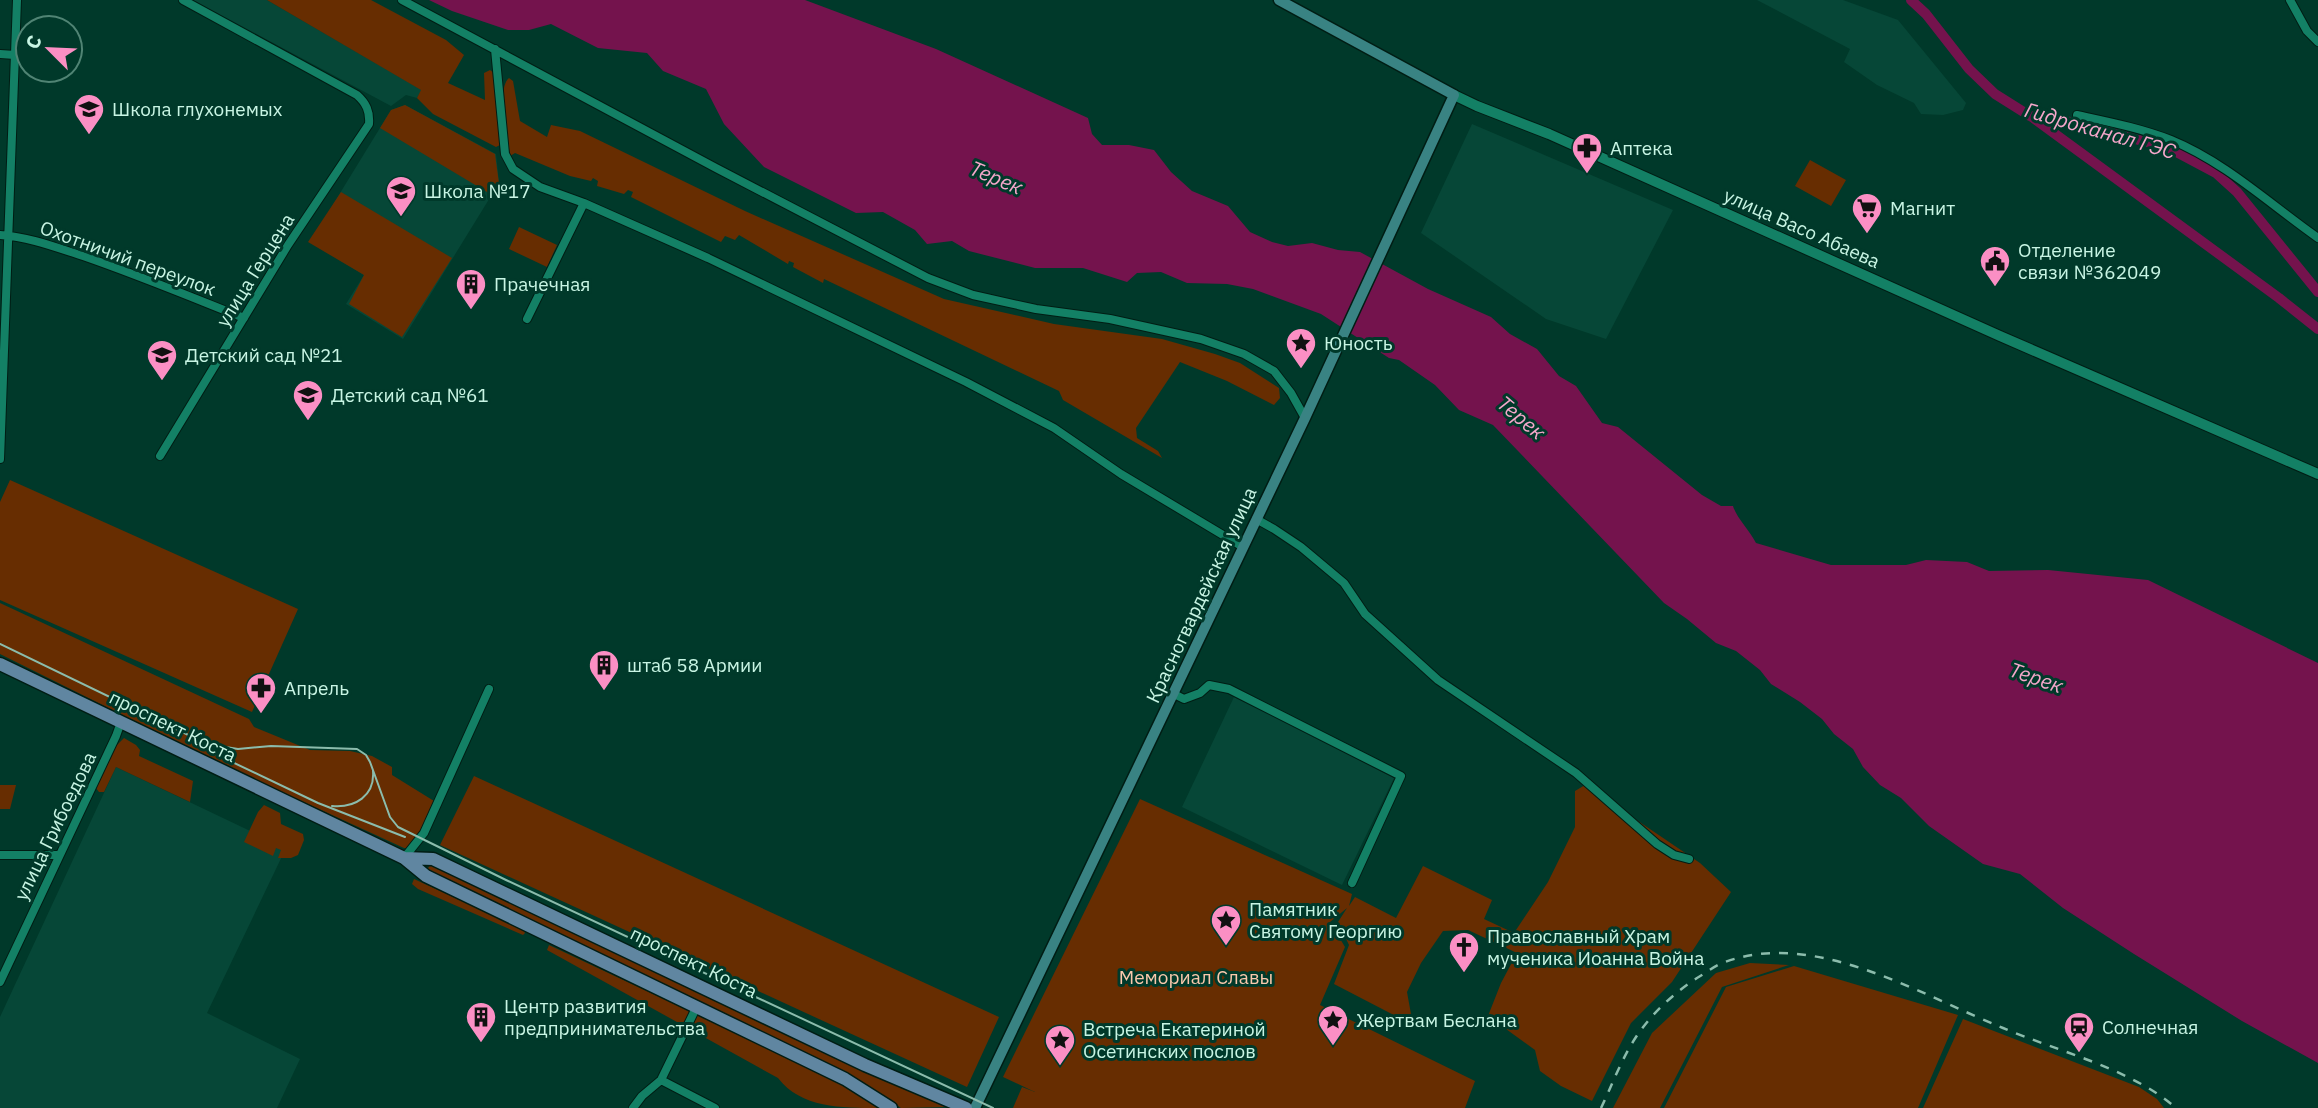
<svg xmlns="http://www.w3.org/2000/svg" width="2318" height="1108" viewBox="0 0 2318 1108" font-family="'IBM Plex Sans',sans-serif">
<rect width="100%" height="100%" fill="#00392a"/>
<path fill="#064737" d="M193,0H267L422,90L417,98L406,95L391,106Z
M1757,0H1843L1898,20L1966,103L1963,110L1943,115L1921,114L1914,103L1877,85L1844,62L1850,49Z
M405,105L496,154L499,183L403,339L346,304L364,275L310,242L391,110Z
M1472,124L1673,210L1606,339L1546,319L1421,233Z
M1234,697L1394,778L1342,885L1182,807Z
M116,767L286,848L207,1013L300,1059L277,1108H0V1017Z"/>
<path fill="#672d01" d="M267,0H371L446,40L464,55L448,83L485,100L484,73L490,70L494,73L500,145L496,147L433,114L417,98L421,90Z
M509,78L513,81L520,121L547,137L551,125L580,131L745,211L944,299L1054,324L1162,339L1215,354L1240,363L1279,388L1280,398L1274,405L1227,381L1180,362L1136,428L1137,438L1158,451L1162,458L1063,400L1059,391L824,279L823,283L793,267L794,263L789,261L788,264L739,235L735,240L725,236L721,242L631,197L633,192L628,190L624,194L597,186L598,181L593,178L591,181L570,176L515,153L510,156C508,138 496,89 509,78Z
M405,105L495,154L499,183L492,195L380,128L391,110Z
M1810,160L1846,180L1831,206L1795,186Z
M341,192L452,258L402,337L349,304L364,275L308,242Z
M519,227L557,245L547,267L509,249Z
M10,480L298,609L252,712L0,600V502Z
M0,603L249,719L254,727L310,750L350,751L372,756L392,767V775L434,801L423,830L408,848H404L225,766L0,654Z
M124,738L136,745L140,750L139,756L193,781L190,802L116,767L104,792H99L96,788L97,783L116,746Z
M474,776L999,1017L967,1087L440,845Z
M0,785H16L10,809H0Z
M1585,785L1700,863L1731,892L1672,982L1631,1023L1592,1101L1561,1086L1540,1071L1535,1050L1488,1016L1501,983L1517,953L1468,930L1443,931L1421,963L1407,992L1413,1025L1334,984L1349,945L1338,922L1347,908L1330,922L1345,947L1320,1005L1475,1081L1465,1108H1013L1022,1087L1035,1092L1003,1077L1140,799L1352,894L1349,906L1355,897L1396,918L1423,866L1492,900L1484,919L1514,933L1548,882L1575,827V791Z
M264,805L280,813L281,824L303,834L304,840L298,855L291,858H278L281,850L276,848L273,856L244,842L258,812Z
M431,863L948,1107L901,1108L859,1081L427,870Z
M414,879L523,929L525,933L523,935L418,889L412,884Z
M549,945L842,1083L879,1108C841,1108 801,1108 778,1078L547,950Z
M1750,963L1789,965L1722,987L1660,1108H1613L1652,1033L1716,973Z
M1794,966L1958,1015L1918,1108H1664L1726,987Z
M1963,1019L2139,1087L2157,1099L2164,1108H1923Z"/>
<path fill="#74134d" d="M429,0H805L936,49L1088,118L1092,134L1102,145H1129L1154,150L1171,172L1192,191L1228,206L1250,232L1272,242L1288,246L1312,243L1338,250L1360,252L1428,289L1491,317L1510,334L1537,349L1559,376L1576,386L1602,423L1618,427L1702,495L1721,506H1733C1736,517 1750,531 1756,543L1831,565H1906L1926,560L1967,562L1989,571L2048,570L2148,580L2318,663V1063L2242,1021L2134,954L2063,908L2020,874L1983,864L1929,826L1901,798L1880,785L1863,767L1853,749L1834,734L1822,719L1800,702L1771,684L1760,670L1736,651L1716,643L1687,619L1664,603L1493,425L1459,410L1435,385L1399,360L1389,358L1321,314L1253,289L1227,284L1187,283L1161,272L1137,273L1127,282L1083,268H1035L969,251L952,241L927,244L915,230L883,212L856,213L764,167L724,124L706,89L663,71L647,53L598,48L551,24L529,30H508L452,11Z"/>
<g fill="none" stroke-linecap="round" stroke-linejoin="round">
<path stroke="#74134d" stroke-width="10" d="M1911,0L1926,14L1969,69L1995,94L2030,116L2059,119L2169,148L2216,173L2237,192L2318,292
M2032,117L2279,298L2318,329"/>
<g stroke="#001d14" stroke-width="10">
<path id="minor" d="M402,0L716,168L928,278L973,295L1036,309L1110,319L1201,339L1244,354L1274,371L1291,393L1305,418
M2290,0L2307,31L2318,42
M495,49L505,154L513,169L540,187L584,203L708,258L966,382L1054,428L1121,474L1243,547
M0,54L15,55
M2077,115C2109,122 2140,128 2171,140C2225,162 2271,205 2318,238
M0,235C29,237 55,247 83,256C138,275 191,297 244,318
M527,319L584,203
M160,456L288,245L369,124C370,111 366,103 357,95L183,0
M0,459L17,0
M1256,519L1274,529L1301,547L1344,583L1365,614L1438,680L1576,773L1657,844L1674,855L1689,859
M1174,694L1184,699L1200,693L1209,685L1229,689L1401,776L1352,883
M0,855H58
M404,858L424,833L489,689
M0,982L116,736L121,722
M661,1080L715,1108
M633,1108L642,1096L661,1080L697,1006"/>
</g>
<g stroke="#001d14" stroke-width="12">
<path id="tertiary" d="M1454,95L1477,106L1549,134L2000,336L2318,474"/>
</g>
<g stroke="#001d14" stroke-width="13">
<path id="secondary" d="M975,1108L1305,418L1454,95L1279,0"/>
</g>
<g stroke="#001d14" stroke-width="15">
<path id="primary" d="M0,664L404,858L426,876L845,1079L891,1108
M404,858L433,859L865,1065L966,1108"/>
</g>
<use href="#minor" stroke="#138065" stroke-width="8"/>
<use href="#tertiary" stroke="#138065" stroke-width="10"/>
<use href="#secondary" stroke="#398383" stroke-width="10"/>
<use href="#primary" stroke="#6086a1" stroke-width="12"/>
<path stroke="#8bbcac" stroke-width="2" d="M0,644L207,744L238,749L271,746L357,749L366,755L370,762L390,817L398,827L506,880L993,1108
M207,750L318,803L405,837
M332,806C355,808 375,796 373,771"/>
<path stroke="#8bbcac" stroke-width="2.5" stroke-dasharray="9 9" stroke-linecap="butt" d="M1601,1108C1612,1085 1622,1058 1636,1037C1652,1013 1674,993 1697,978C1706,973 1715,965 1725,962C1815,929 1921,995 2003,1028C2057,1051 2132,1069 2176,1108"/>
</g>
<defs>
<g id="school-pin" transform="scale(1.575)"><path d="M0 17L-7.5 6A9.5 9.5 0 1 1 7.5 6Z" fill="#fb8fc4" stroke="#00392a"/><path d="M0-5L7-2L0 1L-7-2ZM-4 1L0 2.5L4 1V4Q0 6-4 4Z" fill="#111"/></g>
<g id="pharmacy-pin" transform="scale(1.575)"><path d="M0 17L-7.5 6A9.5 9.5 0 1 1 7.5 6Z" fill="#fb8fc4" stroke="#00392a"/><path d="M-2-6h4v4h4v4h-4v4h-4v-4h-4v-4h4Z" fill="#111"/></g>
<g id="supermarket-pin" transform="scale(1.575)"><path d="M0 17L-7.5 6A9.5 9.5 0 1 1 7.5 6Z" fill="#fb8fc4" stroke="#00392a"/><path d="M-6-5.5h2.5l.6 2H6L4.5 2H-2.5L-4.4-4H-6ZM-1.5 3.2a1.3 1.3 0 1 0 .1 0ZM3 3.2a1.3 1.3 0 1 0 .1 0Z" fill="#111"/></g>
<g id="civic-pin" transform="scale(1.575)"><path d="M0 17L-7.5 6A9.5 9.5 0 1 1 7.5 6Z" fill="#fb8fc4" stroke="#00392a"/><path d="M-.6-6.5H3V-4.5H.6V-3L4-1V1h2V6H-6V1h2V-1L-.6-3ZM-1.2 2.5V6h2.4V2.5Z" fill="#111"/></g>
<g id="building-pin" transform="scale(1.575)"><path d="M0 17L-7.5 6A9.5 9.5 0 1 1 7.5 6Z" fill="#fb8fc4" stroke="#00392a"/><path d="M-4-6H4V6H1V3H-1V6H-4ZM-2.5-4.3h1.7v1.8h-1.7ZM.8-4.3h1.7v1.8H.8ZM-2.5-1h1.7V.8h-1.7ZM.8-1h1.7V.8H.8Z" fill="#111"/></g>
<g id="sight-pin" transform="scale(1.575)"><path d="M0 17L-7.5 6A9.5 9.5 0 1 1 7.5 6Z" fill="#fb8fc4" stroke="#00392a"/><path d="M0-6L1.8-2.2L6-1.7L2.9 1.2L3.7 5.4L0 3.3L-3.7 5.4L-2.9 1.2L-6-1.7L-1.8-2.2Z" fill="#111"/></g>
<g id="church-pin" transform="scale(1.575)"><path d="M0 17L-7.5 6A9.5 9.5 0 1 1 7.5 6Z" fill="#fb8fc4" stroke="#00392a"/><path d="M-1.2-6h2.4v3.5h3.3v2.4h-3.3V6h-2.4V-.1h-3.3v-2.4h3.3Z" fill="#111"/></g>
<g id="station-pin" transform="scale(1.575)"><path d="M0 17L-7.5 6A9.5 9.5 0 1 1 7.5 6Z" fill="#fb8fc4" stroke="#00392a"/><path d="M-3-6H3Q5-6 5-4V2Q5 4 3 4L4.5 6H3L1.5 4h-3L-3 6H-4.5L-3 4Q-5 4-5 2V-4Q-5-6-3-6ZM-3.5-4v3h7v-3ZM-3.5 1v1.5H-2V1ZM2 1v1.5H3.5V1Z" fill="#111"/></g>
</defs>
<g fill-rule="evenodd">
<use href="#school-pin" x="89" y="109"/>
<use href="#pharmacy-pin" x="1587" y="148"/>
<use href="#school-pin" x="401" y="191"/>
<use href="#supermarket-pin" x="1867" y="208"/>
<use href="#civic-pin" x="1995" y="261"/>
<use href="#building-pin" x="471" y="284"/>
<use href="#sight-pin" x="1301" y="343"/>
<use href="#school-pin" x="162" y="355"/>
<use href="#school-pin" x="308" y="395"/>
<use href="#building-pin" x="604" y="665"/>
<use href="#pharmacy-pin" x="261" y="688"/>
<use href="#sight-pin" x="1226" y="920"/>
<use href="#church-pin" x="1464" y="947"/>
<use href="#building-pin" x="481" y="1017"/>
<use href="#sight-pin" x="1333" y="1020"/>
<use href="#station-pin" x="2079" y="1027"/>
<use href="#sight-pin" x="1060" y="1040"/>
</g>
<g text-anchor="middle" stroke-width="6" stroke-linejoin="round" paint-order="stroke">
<g font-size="19" fill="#c8f5e4" stroke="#00392a" text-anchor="start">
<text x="112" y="116">Школа глухонемых</text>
<text x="1610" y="155">Аптека</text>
<text x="424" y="198">Школа №17</text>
<text x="1890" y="215">Магнит</text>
<text x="2018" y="257">Отделение<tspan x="2018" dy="22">связи №362049</tspan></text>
<text x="494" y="291">Прачечная</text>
<text x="1324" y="350">Юность</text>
<text x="185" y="362">Детский сад №21</text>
<text x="331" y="402">Детский сад №61</text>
<text x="627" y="672">штаб 58 Армии</text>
<text x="284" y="695">Апрель</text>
<text x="1249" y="916">Памятник<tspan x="1249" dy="22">Святому Георгию</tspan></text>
<text x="1487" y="943">Православный Храм<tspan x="1487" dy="22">мученика Иоанна Война</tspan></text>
<text x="504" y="1013">Центр развития<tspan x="504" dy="22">предпринимательства</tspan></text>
<text x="1356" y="1027">Жертвам Беслана</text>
<text x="2102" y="1034">Солнечная</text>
<text x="1083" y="1036">Встреча Екатериной<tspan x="1083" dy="22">Осетинских послов</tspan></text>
</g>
<g font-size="19" fill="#c8f5e4" stroke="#00392a">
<text transform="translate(1802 228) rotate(24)" y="7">улица Васо Абаева</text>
<text transform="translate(128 258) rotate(20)" y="7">Охотничий переулок</text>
<text transform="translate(255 270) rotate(-58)" y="7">улица Герцена</text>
<text transform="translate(1201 595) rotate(-65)" y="7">Красногвардейская улица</text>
<text transform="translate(173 726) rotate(26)" y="7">проспект Коста</text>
<text transform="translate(55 826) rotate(-64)" y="7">улица Грибоедова</text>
<text transform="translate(694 962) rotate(26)" y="7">проспект Коста</text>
</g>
<g font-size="19" fill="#fac8ac" stroke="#00392a">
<text x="1196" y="984">Мемориал Славы</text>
</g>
<g font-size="21" font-style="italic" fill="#f5a7cb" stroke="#00392a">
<text transform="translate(2100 131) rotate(16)" y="7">Гидроканал ГЭС</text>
<text transform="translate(996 178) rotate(23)" y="7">Терек</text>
<text transform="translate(1521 418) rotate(40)" y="7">Терек</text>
<text transform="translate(2036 678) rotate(19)" y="7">Терек</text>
</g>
</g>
<g transform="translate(49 49) rotate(294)"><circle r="33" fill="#00392a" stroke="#508474" stroke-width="2"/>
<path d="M0-5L12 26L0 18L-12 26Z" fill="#fb8fc4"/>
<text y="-10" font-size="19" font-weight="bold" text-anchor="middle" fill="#c8f5e4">С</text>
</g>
</svg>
